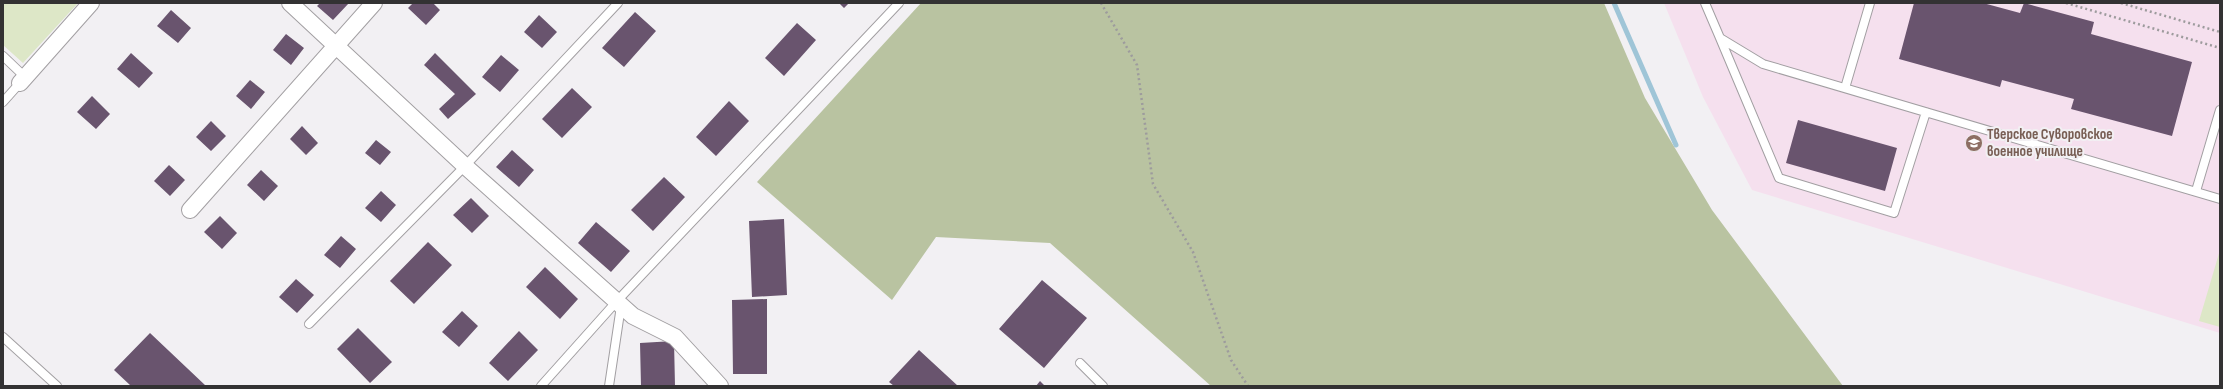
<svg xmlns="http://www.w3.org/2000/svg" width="2223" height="389" viewBox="0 0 2223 389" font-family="'Sofia Sans Condensed',sans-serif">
<rect width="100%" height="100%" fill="#f2f0f3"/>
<path fill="#f5e0ee" d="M1664,3H2220V333L1752,190L1703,97Z"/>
<path fill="#dde7c7" d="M3,3H78L23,63L3,45Z
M2220,250V327L2199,321Z"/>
<path fill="#b9c3a1" d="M921,3H1604L1645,98L1712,210L1843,386H1211L1050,243L936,237L892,300L757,182Z"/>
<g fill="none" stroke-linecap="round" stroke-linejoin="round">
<path stroke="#9fc5d7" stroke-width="5" d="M1614,3L1676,145"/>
</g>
<path fill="#69546e" d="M320,3H349L333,20L317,6Z
M413,3H433L440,10L426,25L408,8Z
M839,3H849L844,8Z
M1914,3H1983L2020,13L2024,3L2094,22L2091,34L2192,62L2172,136L2071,109L2074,99L2002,80L2000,87L1899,59Z
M171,10L191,28L178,43L157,26Z
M635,12L656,31L624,67L602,48Z
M539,15L557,32L542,48L524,32Z
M797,23L816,40L784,76L765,58Z
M286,34L304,48L291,65L273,50Z
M131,53L153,73L139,88L117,69Z
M435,53L476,94L448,119L439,109L455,94L424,65Z
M501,55L519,70L500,92L482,77Z
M250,80L265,92L251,109L236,96Z
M572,88L592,107L562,138L542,119Z
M92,96L110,114L96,129L77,112Z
M729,101L749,121L716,156L696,137Z
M1798,120L1897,148L1885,191L1786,163Z
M211,121L226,136L211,151L196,137Z
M302,126L318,143L306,155L290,139Z
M376,140L391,152L380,165L365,153Z
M512,150L534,170L519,187L496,167Z
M169,165L185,180L170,196L154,181Z
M261,170L278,186L264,201L247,185Z
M664,177L685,197L653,231L631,210Z
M381,191L396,205L381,222L365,208Z
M471,198L489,216L472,233L453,215Z
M220,216L237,233L222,249L204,232Z
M784,219L787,295L752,297L749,221Z
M596,222L630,251L611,272L578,243Z
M341,236L356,249L340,268L324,255Z
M428,242L452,265L414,304L390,281Z
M545,267L578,299L560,319L526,287Z
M296,279L314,295L297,313L279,297Z
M1042,280L1087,318L1044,368L999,329Z
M767,299V374H733L732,300Z
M462,311L478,326L459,347L442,332Z
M358,328L392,362L370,383L337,349Z
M519,331L538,350L508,381L489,363Z
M150,333L206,386H131L114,370Z
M674,341L675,386H641L640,343Z
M919,350L958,386H894L889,382Z
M1040,381L1045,386H1036Z"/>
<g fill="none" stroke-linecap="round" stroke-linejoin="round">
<g stroke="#a29fa2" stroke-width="10">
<path id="service" d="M1705,3L1720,38L1763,64L2220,199
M1720,38L1779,178L1894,213L1926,112
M3,56L25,77
M1845,88L1870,3
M3,102L20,83
M2196,191L2220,110
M309,324L465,166L618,3
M3,337L57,386
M1080,363L1103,386
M541,386L617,301L899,3
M609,386L621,306"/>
</g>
<g stroke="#a29fa2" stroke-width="18">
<path id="minor" d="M290,3L465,166L633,316L675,337L720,386
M20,83L91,3
M190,210L374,3"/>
</g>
<path stroke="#9d9b9d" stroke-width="2.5" stroke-dasharray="2 3" stroke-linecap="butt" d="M1101,3L1137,65L1153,184L1193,252L1231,360L1248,386
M2066,3L2220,48
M2121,3L2220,32"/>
<use href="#service" stroke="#fff" stroke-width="8"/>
<use href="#minor" stroke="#fff" stroke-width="16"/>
</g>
<defs>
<g id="school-disc" transform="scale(0.9)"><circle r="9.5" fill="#8d6e63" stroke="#f2f0f3"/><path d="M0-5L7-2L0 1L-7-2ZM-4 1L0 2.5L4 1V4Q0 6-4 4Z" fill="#fff"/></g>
</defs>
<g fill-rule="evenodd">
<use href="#school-disc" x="1974" y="143"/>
</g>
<g text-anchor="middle" stroke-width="4" stroke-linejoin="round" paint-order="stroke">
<g font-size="15" font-weight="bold" fill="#785e54" stroke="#f2f0f3" text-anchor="start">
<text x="1987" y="139">Тверское Суворовское<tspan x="1987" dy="17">военное училище</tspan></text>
</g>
</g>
<rect width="2223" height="389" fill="none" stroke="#333233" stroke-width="8"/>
</svg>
